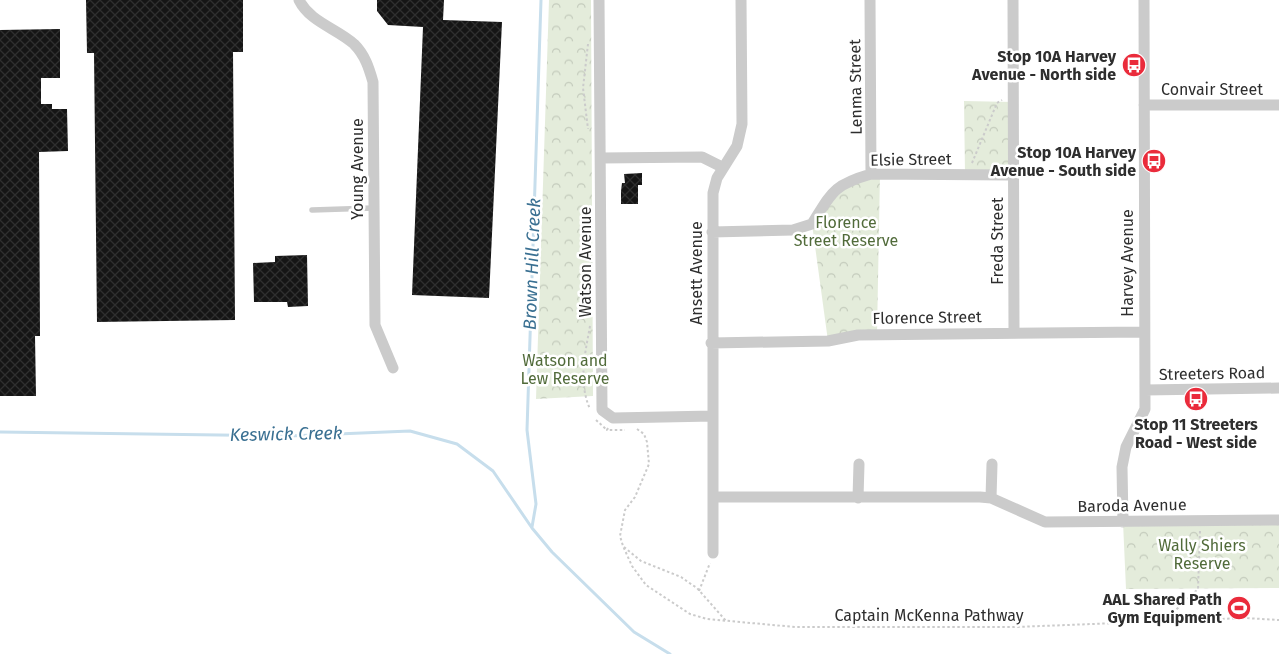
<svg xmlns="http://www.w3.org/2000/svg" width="1279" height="654" viewBox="0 0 1279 654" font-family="'Fira Sans',sans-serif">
<defs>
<pattern id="park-crowns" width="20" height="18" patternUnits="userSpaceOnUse" patternTransform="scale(1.25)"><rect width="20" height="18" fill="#e4ecdb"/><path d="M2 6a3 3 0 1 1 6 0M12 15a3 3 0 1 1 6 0" fill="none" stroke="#c4cbbc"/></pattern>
<pattern id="building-cross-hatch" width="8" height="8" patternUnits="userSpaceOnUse" patternTransform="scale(1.25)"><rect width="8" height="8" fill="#151515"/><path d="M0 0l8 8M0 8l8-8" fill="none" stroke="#2f2f2f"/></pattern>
</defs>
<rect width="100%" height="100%" fill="#fff"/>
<path fill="url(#park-crowns)" d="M549,0H591L593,396L536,399Z
M964,101L1013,102V175L965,174Z
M880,174L877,334L828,341L812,224L831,193Z
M1279,520V588L1126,589L1123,522Z"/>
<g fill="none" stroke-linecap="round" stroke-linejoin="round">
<path stroke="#c7deec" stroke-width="3" d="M0,432L289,436L410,431L457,444L493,471L532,528L552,552L634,632L670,654
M532,527L536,504L527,430L541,0"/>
</g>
<path fill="url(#building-cross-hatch)" d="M86,0H243V52H233L235,320L97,322L94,53H87Z
M377,0H444L443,20L502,22L489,298L412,295L423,27L388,25L377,11Z
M60,29V78H41V104H52V109H67L68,151L39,152L40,336H35L36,396H0V30Z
M642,173V185H638V204H621V191L622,183H625L624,174Z
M307,255L308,306L288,307L287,302H254L253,263L275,262V256Z"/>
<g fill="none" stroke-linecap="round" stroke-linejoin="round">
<path stroke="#cbcbcb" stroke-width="2" stroke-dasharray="2.5 2.5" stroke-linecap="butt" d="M588,44L583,88L588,129
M972,163L997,103L1002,100
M589,244V269
M590,326C585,354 578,382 590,409
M596,420L607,430
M608,428L607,430H625
M637,429L644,434L647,442L649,464L635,497L625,510L620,536L623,546L632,566L646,585L690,614L707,619L795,627H1016L1245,618L1279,620
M624,547L641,561L681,577L688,582L697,588L727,622
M699,591L710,563
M1162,623L1198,589L1200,531"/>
<path stroke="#cbcbcb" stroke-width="5.5" d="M312,210L374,208"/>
<path stroke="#cbcbcb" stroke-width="11" d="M299,0C310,22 336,28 354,44C365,55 369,68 373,82L375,325L393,368
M599,0L602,410L613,418L713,416
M870,0L871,174
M1013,0L1014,332
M1144,105H1279
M601,158L702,157L722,167
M712,232L793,230L812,224C832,192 833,185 871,174L1013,175
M711,343L828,341L858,335L1143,332
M1145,390L1279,388
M713,497H980L991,498L1045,522L1279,520
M858,498L859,464
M991,498L992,464
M1123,522L1122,467L1126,447L1145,409L1144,0
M713,553V193L717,178L737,146L742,124L741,0"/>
</g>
<defs>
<g id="bus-disc" transform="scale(1.25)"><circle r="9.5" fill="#ea2b3b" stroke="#fff"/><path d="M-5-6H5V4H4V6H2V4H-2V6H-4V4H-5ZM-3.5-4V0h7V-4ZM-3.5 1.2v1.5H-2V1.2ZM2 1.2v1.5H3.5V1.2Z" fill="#fff"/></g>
<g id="stadium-disc" transform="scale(1.25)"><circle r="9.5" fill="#ea2b3b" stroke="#fff"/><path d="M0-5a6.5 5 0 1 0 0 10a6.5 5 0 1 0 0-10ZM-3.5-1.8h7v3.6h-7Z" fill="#fff"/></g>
</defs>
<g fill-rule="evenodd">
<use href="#bus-disc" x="1134" y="65"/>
<use href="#bus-disc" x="1154" y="161"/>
<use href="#bus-disc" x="1196" y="399"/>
<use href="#stadium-disc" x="1239" y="608"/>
</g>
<g text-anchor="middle" stroke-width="5" stroke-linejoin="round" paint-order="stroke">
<g font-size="16" font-weight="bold" fill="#2e2e2e" stroke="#fff" text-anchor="end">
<text x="1116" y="62">Stop 10A Harvey<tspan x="1116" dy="18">Avenue - North side</tspan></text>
<text x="1136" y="158">Stop 10A Harvey<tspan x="1136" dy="18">Avenue - South side</tspan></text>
<text x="1196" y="430" text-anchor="middle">Stop 11 Streeters<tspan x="1196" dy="18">Road - West side</tspan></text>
<text x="1222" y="605">AAL Shared Path<tspan x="1222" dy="18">Gym Equipment</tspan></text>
</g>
<g font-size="16" fill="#2e2e2e" stroke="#fff">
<text transform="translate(855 87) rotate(-91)" y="6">Lenma Street</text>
<text x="1212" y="95">Convair Street</text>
<text transform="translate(911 159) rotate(-1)" y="6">Elsie Street</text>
<text transform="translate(357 169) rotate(-90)" y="6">Young Avenue</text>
<text transform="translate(997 241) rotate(-90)" y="6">Freda Street</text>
<text transform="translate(585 262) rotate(-90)" y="6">Watson Avenue</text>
<text transform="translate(1127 263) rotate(-90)" y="6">Harvey Avenue</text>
<text transform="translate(696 273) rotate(-90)" y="6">Ansett Avenue</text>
<text transform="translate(927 317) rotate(-1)" y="6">Florence Street</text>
<text transform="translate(1212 373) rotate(-1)" y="6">Streeters Road</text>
<text transform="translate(1132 505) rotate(-1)" y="6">Baroda Avenue</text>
<text x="929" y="621">Captain McKenna Pathway</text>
</g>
<g font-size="16" fill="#516b3a" stroke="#fff">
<text x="846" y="228">Florence<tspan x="846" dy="18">Street Reserve</tspan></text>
<text x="565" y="366">Watson and<tspan x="565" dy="18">Lew Reserve</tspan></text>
<text x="1202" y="551">Wally Shiers<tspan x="1202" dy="18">Reserve</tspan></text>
</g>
<g font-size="18" font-style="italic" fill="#3a7092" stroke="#fff">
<text transform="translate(532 264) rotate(-88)" y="6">Brown Hill Creek</text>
<text transform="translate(286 434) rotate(-1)" y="6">Keswick Creek</text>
</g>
</g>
</svg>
